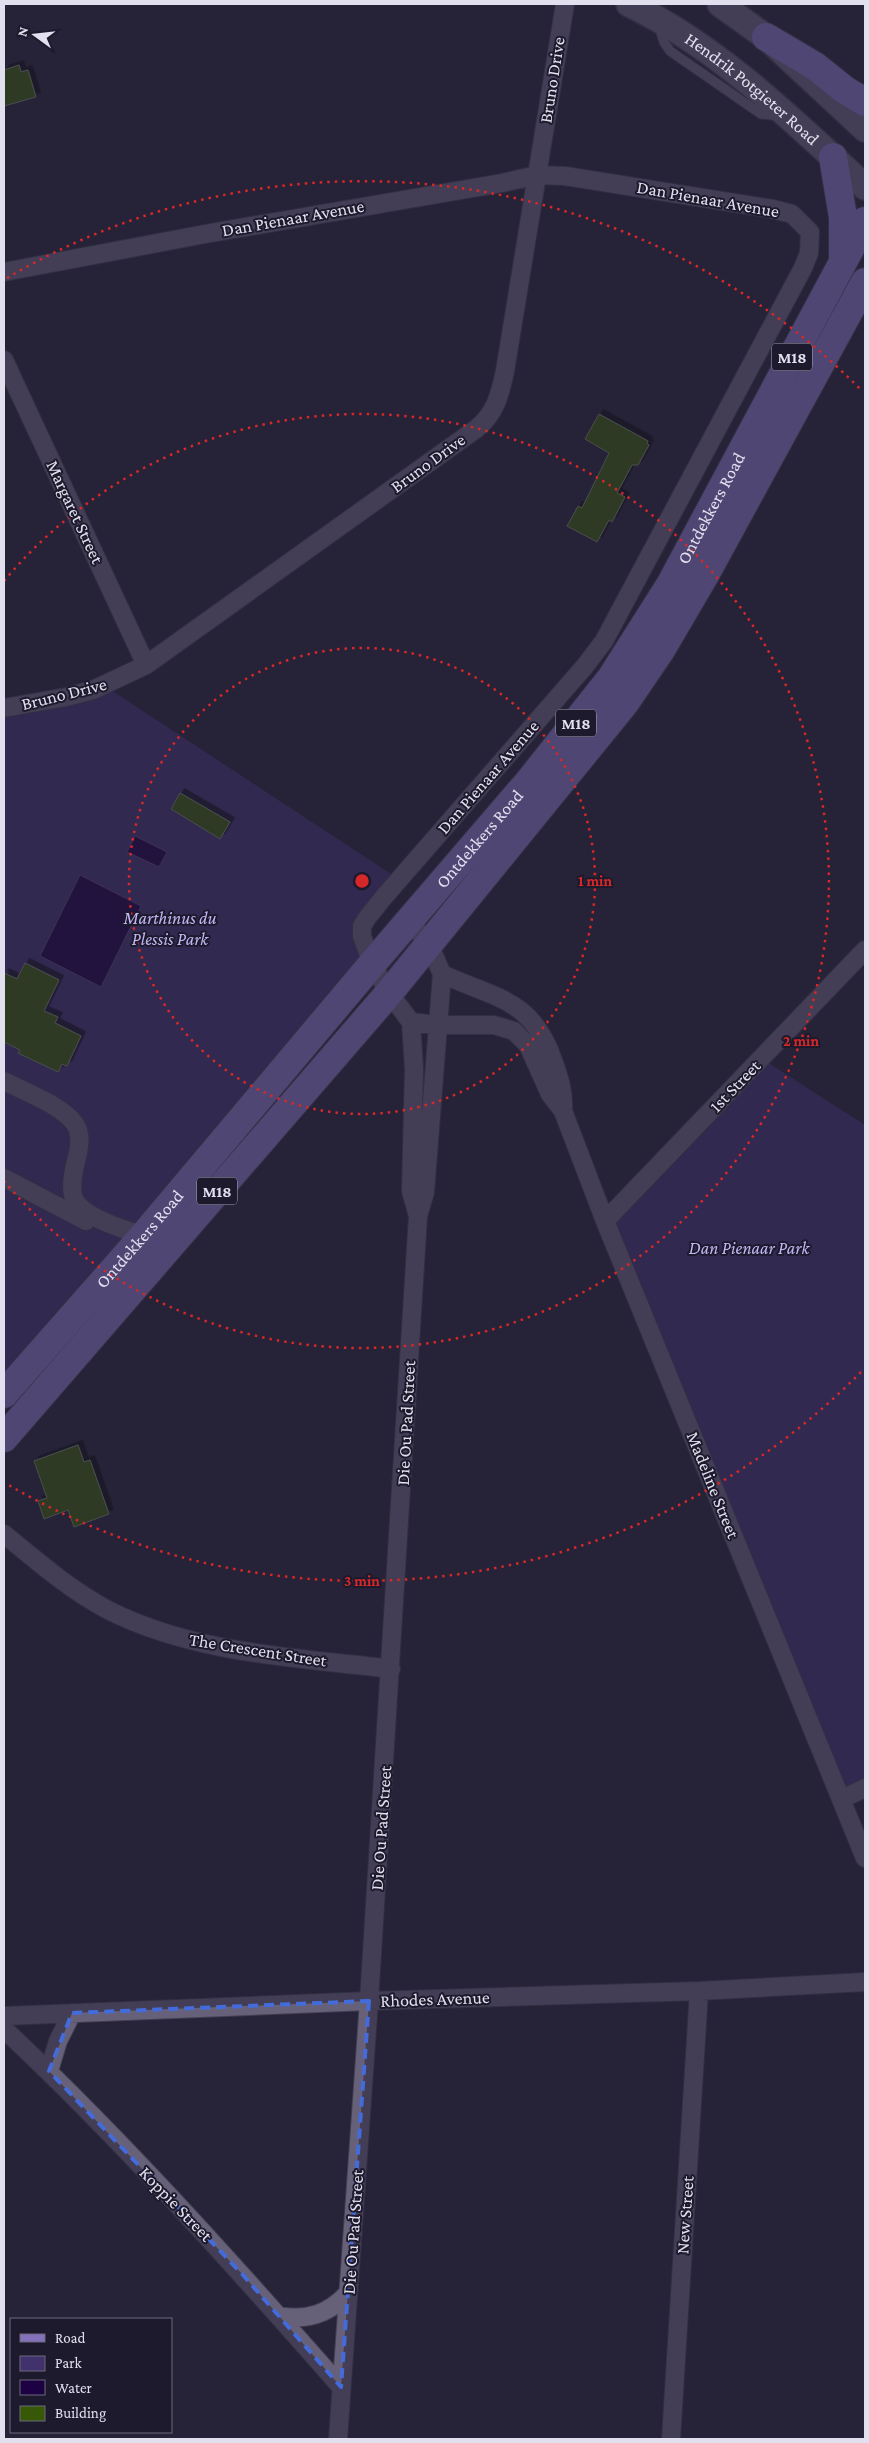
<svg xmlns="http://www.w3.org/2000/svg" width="869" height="2443" viewBox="0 0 869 2443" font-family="'Crimson Pro',serif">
<defs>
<filter id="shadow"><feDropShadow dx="4.5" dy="-4.5" stdDeviation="0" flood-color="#0009"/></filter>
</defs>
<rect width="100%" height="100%" fill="#272338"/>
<path fill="#41316d" d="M111,690L394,876L365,910L363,958L4,1379V715Z
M767,1062L865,1125V1781L845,1790L613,1223Z"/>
<path fill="#1c0143" stroke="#574476" d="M135,836L167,852L159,867L127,852Z
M80,875L141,906L101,987L40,956Z"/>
<path fill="#375907" stroke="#74816a" filter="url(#shadow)" d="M19,65L21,72L28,70L36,97L4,106V70Z
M599,414L648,441L647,443L649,445L638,465H632L617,493L625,497L612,522L609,520L597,542L567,526L578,506L582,508L609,453L585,439Z
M180,793L230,822L220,839L171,809Z
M25,963L59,980L44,1011L58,1017L55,1023L81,1036L67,1066L62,1064L58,1072L18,1053L20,1050L4,1042V973L17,979Z
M78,1445L84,1462L90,1460L109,1514L74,1527L68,1510L44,1519L38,1501L47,1498L34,1461Z"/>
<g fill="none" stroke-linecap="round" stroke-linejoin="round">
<g stroke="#423f51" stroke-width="11">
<path id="lane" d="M659,26L664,42L670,51L761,114L781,116"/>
</g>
<g stroke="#423f51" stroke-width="20">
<path id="street" d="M4,272L205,234L502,183L537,175L565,176L773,209L792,214L810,232L809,253L803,268L604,641L585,666L383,898L367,918L362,926V936L372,964L389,993L411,1022L414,1069L411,1191L418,1216
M4,360L146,665
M4,708L66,697L93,690L146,665L476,429C496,413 500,394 505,371L565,4
M442,974C497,999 533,999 554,1063C560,1080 564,1093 563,1111
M411,1022L438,1025H494L514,1031L528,1045L550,1094L563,1111L605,1221L865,1858
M4,1081C25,1092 61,1105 75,1124C81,1133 80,1143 78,1153C75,1166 70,1182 73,1195C77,1216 124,1229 143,1236
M4,1178L86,1221
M605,1221L865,950
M4,1534C37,1561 70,1590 108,1610C195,1654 295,1657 391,1669
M842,1799L865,1788
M4,2016L369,2001L699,1991L865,1982
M4,2029C123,2141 233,2264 341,2387
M49,2071L58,2041L72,2013
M279,2316C307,2321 329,2314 348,2293
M338,2439L369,2001L418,1216L425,1192L442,974L429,944L410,922
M671,2439L699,1991"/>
</g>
<g stroke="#423f51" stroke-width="28">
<g id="secondary">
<path id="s1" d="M629,4C717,46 794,121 865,187"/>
<path d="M720,4L766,37L865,129"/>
</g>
</g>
<g stroke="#423f51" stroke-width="30">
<g id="primary">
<path d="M766,37L815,66L845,90L865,102"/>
<path d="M833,157L843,217V258"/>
<path id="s2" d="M4,1394L143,1236L372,964L530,780L611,678L670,585L865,221"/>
<path d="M4,1438L389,993L625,703L661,650L705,575L865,282"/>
</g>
</g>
<use href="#lane" stroke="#666179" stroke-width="9"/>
<use href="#street" stroke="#666179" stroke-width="18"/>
<use href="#secondary" stroke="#666179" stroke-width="25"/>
<use href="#primary" stroke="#8371bc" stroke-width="28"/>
</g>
<path d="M0 0H869V2443H0ZM369,2001L341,2387L243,2275L49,2071L72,2013Z" fill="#272338" fill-opacity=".55" fill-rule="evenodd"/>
<path fill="none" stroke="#446bdc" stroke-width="4" stroke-dasharray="10 6" stroke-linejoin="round" d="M369,2001L341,2387L243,2275L49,2071L72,2013Z"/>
<g fill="none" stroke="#d62828" stroke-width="2.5" stroke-dasharray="2.5 5">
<circle cx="362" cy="881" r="233"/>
<path d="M4 581A467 467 0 1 1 4 1181"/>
<path d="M861 1372A700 700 0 0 1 7 1484M7 278A700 700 0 0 1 861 390"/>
</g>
<g text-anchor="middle" stroke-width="4" stroke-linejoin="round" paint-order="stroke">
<g fill="#1e1a2e" stroke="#a7a5b4" stroke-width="1">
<rect x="772" y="343.5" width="40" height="27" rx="4"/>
<rect x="556" y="709.5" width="40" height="27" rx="4"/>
<rect x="197" y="1177.5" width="40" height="27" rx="4"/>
</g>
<g font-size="16" font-weight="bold" fill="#e2e0ee">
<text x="792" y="363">M18</text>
<text x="576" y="729">M18</text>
<text x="217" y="1197">M18</text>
</g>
<g font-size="18" fill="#e2e0ee" stroke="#1e1a2e">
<text transform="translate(552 80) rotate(-81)" y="6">Bruno Drive</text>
<text dy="6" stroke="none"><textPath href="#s1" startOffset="150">Hendrik Potgieter Road</textPath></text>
<text transform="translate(708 199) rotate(10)" y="6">Dan Pienaar Avenue</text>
<text transform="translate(293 218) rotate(-10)" y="6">Dan Pienaar Avenue</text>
<text transform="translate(428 463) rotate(-36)" y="6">Bruno Drive</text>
<text dy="6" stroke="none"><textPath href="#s2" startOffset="1136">Ontdekkers Road</textPath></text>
<text transform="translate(75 512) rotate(65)" y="6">Margaret Street</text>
<text transform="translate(64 694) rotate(-14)" y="6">Bruno Drive</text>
<text transform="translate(488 777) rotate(-49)" y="6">Dan Pienaar Avenue</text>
<text dy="6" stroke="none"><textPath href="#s2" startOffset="731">Ontdekkers Road</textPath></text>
<text transform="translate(735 1086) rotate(-46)" y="6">1st Street</text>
<text dy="6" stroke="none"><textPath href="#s2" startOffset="206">Ontdekkers Road</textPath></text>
<text transform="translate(406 1423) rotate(-87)" y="6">Die Ou Pad Street</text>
<text transform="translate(713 1485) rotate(68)" y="6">Madeline Street</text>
<text transform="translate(258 1650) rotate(9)" y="6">The Crescent Street</text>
<text transform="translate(381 1828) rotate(-86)" y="6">Die Ou Pad Street</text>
<text transform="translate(435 1999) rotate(-2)" y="6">Rhodes Avenue</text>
<text transform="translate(176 2204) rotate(46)" y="6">Koppie Street</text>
<text transform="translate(685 2215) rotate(-86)" y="6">New Street</text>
<text transform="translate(353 2232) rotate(-86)" y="6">Die Ou Pad Street</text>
</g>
<g font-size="18" font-style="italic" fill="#c2b7f4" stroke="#1e1a2e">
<text x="170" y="924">Marthinus du<tspan x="170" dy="21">Plessis Park</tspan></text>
<text x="749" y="1254">Dan Pienaar Park</text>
</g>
</g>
<circle cx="362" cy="881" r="8" fill="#d62828" stroke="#1e1a2e" stroke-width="2.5"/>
<g font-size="15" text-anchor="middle" font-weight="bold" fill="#d62828" stroke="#1e1a2e" stroke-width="4" stroke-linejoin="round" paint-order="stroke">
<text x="595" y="886">1 min</text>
<text x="801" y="1046">2 min</text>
<text x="362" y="1586">3 min</text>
</g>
<rect width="869" height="2443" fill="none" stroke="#e2e0ee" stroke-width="10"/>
<rect x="10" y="2318" width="162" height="115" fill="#1e1a2e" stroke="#6c697b"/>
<rect x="20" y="2334" width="25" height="8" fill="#8371bc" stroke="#6c697b"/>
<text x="55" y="2343" font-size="15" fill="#e2e0ee">Road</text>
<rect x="20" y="2356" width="25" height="15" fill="#41316d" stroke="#6c697b"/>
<text x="55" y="2368" font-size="15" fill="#e2e0ee">Park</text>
<rect x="20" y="2380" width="25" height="15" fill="#1c0143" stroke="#6c697b"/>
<text x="55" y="2393" font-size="15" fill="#e2e0ee">Water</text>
<rect x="20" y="2406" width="25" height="15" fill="#375907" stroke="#6c697b"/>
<text x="55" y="2418" font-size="15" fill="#e2e0ee">Building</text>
<g transform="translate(35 35) rotate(285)" stroke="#1e1a2e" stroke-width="4" paint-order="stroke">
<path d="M0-4L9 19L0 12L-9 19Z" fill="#e2e0ee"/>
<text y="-8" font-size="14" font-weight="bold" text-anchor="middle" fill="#e2e0ee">N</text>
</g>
</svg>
